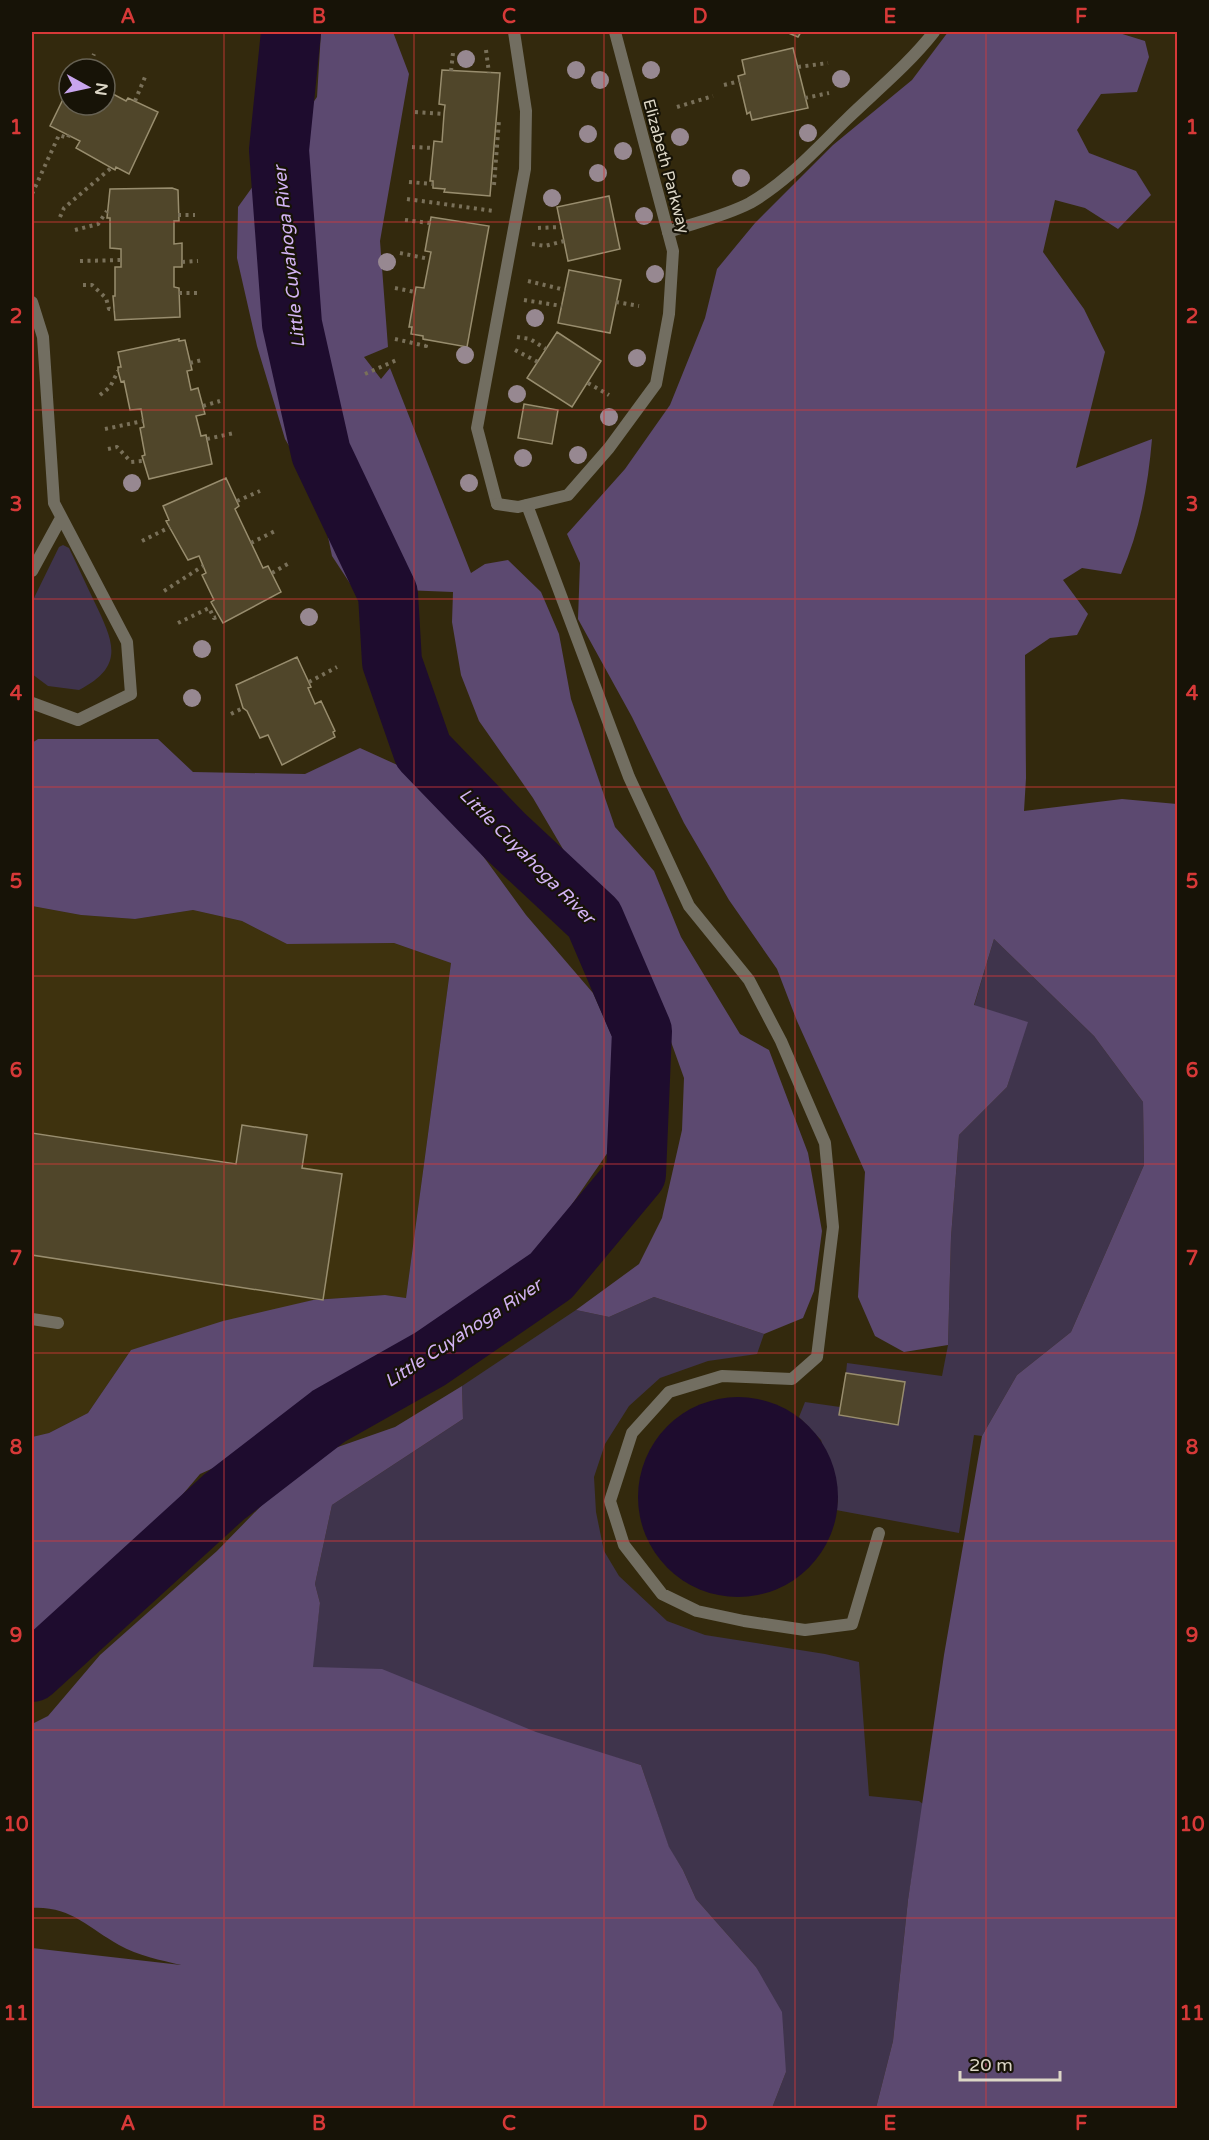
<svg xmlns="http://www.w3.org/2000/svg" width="1209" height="2140" viewBox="0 0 1209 2140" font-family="'Varela Round',sans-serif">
<rect width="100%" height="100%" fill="#33290d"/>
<path fill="#3e320e" d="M32,906L81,915L135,919L193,910L242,921L287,944L394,943L451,963L406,1298L385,1295L313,1300L131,1350L88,1413L49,1433L32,1437Z"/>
<path fill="#3f344c" d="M63,545L69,548C78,566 86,585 95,603C113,641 126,666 79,690L48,686L32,674V602L59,547Z
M994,939L1094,1036L1143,1102L1144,1165L1071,1332L1017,1375L982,1436L974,1435L959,1533L836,1510L838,1501L821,1440L799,1417L805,1402L840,1407L839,1415L898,1425L905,1382L846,1373L847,1363L942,1376L948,1345L951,1237L959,1135L1007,1087L1027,1022L974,1006Z
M654,1297L764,1334L757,1354L708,1361L660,1378L629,1406L605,1444L594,1477L596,1512L604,1551L619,1576L667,1621L705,1635L825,1654L859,1662L869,1796L919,1801L923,1804L908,1900L893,2041L876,2108H772L786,2072L756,1967L696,1899L683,1870L669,1848L641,1765L312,1668L320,1603L315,1584L332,1505L463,1419L462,1386L576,1310L609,1317Z"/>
<path fill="#5c4970" d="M321,32H393L409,74L380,241L388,347L364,357L381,379L390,368L471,573L485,564L508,560L541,592L559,634L571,699L615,827L654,871L681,937L740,1034L769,1050L808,1153L822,1231L814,1291L803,1318L764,1334L654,1297L609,1317L576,1310L639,1264L662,1218L682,1130L684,1078L665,1025L630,964L611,917L580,878L533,798L479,721L461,675L452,622L453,592L353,588L332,556L320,498L285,439L257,346L237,258L238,207L317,97Z
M948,32H1116L1145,41L1149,57L1137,92L1101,94L1077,130L1089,153L1136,171L1151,195L1118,229L1085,208L1055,200L1043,252L1084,309L1105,352L1076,468L1152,439C1148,486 1140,530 1121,574L1082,568L1063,580L1088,614L1077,635L1050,638L1025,655L1026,778L1024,811L1122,799L1177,804V2108H876L893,2041L908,1900L944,1655L982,1436L1017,1375L1071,1332L1144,1165L1143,1102L1094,1036L994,939L974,1005L1028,1022L1007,1087L959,1135L951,1237L948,1345L904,1352L875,1336L858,1297L865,1172L797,1021L777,969L729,900L684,823L632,717L578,619L580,563L567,534L625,469L670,405L705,318L717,269L755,223L833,145L912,80Z
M38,739H158L193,772L305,774L360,748L426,778L526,915L593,993L622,1059L624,1129L530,1265L491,1299L408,1354L363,1365L274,1424L229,1461L200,1474L166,1514L32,1643V1437L49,1433L88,1413L131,1350L223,1321L313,1300L385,1295L406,1298L451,963L394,943L287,944L242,921L193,910L135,919L81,915L32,906V743Z
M462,1386L463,1419L332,1505L315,1584L320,1603L313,1667L382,1669L536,1732L641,1765L669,1847L683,1870L696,1899L756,1967L782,2012L786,2072L772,2108H32V1948L181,1965C161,1960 138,1956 119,1945C88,1928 71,1906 32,1908V1724L48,1716L100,1655L217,1551L261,1506L278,1481L335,1448L395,1427Z"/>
<path fill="#1e0c2e" d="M638 1497a100 100 0 1 1 200 0a100 100 0 1 1-200 0Z"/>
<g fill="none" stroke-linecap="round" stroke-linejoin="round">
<path stroke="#1e0c2e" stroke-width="60" d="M32,1672L224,1497L329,1416L430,1359L551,1276L636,1174L642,1031L594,919L505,836L423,751L392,662L388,594L321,453L292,324L279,150L291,32"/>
</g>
<path fill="#50462a" stroke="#988d6e" stroke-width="1.5" d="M786,32H801L798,37Z
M793,48L808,108L752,120L750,112L747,114L738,76L745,74L742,60Z
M442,70L500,73L490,196L444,192L445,189L433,188V181H430L434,141L442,142L444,114L445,105L439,104Z
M105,83L114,88L111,93L126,101L128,98L158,112L129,174L116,167L115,170L76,148L80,141L50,126L69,87V105H105Z
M172,188L178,190L179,221H174V244L182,243V267H174V287L179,288L180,317L115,320L113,296H115V267H121V249L110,248V218H107L110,189Z
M609,196L620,249L568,261L557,207Z
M431,217L489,226L467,347L423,339V336L411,334L412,327H409L416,287L424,288L431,252L425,251Z
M569,270L621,280L610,333L558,323Z
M557,332L601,361L572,407L527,378Z
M179,339V341L185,340L192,370L187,371L191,390L198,388L205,414L196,416L201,436L206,435L212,464L149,479L142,456L145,455L140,428L144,427L141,409L130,410L124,381L121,382L118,371V367H121L118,352Z
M524,404L558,410L552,444L518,438Z
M226,478L239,506L235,509L263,568L268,566L281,592L223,623L211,602L214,600L202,575L206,573L199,556L188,560L166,521L169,520L163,506Z
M297,657L311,687L308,688L315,704L321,701L335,731L333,732L335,737L282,765L268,735L260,738L247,711L243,708L236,685Z
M242,1125L307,1135L302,1168L342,1174L323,1300L32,1255V1133L236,1164Z
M846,1373L905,1382L898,1425L839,1415Z"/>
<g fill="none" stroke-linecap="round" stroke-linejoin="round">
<path stroke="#797059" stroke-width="4" stroke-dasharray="3 4.5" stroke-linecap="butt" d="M486,50L489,73
M798,67L828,63
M87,69L94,54
M451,71L453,53
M724,85L740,81
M805,98L829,93
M135,101L145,77
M677,107L713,96
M415,112L444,114
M412,147L433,148
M409,182L433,184
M494,185L499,120
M32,194L59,135L68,138L69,135
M407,199L494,211
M178,215H195
M60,217L64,208L111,168
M405,220L430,223
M538,228L561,227
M75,230L98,224L107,211
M532,244L545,246L564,241
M400,253L429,259
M80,261L121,260
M182,262L198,261
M528,281L565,290
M83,285H92L106,298L109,309H115
M395,288L415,292
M179,293H199
M524,300L562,306
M616,302L639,306
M517,337L530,339L546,349
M395,339L426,346V340
M515,350L538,362
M190,363L202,360
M365,374L399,359
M588,383L609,395
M100,395L110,387L118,371
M203,406L220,401
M105,429L143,421
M207,439L234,433
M108,449L117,447L131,462L143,461
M237,501L260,491
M142,541L170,527
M251,543L277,530
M272,573L291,562
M164,591L203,566
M178,623L209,608L214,618L220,616
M309,682L337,667
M231,714L243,708"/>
<path stroke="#726e61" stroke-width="12" d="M668,232C694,223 725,216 750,203C788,181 816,149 847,119C877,90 908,65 934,32
M32,302L43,337L54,503L127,642L131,694L78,720L32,703
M497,504L477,428L525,169L526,111L514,32
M527,505L629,777L689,906L749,980L781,1041L825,1143L833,1227L817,1357L792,1379L722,1376L669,1392L632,1433L610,1501L624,1545L662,1594L697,1611L744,1621L805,1630L852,1624L879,1533
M32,571L61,518
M32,1319L58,1323"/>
<path stroke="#726e61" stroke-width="12" d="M497,504L518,507L568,495L609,448L656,384L669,314L673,251L615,32"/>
</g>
<g fill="#978891">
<circle cx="466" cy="59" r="9"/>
<circle cx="576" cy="70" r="9"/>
<circle cx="651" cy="70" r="9"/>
<circle cx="841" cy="79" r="9"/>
<circle cx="600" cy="80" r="9"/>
<circle cx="808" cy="133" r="9"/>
<circle cx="588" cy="134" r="9"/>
<circle cx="680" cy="137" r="9"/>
<circle cx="623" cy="151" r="9"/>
<circle cx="598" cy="173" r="9"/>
<circle cx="741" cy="178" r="9"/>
<circle cx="552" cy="198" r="9"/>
<circle cx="644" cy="216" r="9"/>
<circle cx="387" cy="262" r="9"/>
<circle cx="655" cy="274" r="9"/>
<circle cx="535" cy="318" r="9"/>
<circle cx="465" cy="355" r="9"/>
<circle cx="637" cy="358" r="9"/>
<circle cx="517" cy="394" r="9"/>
<circle cx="609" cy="417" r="9"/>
<circle cx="578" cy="455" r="9"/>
<circle cx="523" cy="458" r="9"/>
<circle cx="132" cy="483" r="9"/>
<circle cx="469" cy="483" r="9"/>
<circle cx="309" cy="617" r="9"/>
<circle cx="202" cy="649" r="9"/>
<circle cx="192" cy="698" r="9"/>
</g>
<path fill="none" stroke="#d73938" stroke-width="1.5" stroke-opacity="0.55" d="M224,32V2108M414,32V2108M604,32V2108M795,32V2108M986,32V2108M32,222H1178M32,410H1178M32,599H1178M32,787H1178M32,976H1178M32,1164H1178M32,1353H1178M32,1541H1178M32,1730H1178M32,1918H1178"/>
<g text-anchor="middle" stroke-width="4.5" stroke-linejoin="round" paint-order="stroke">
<g font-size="16" fill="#dcd6c6" stroke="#171307">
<text transform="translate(667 166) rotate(75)" y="6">Elizabeth Parkway</text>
</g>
<g font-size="18" font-style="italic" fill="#d2b3f4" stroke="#171307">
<text transform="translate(289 257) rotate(-96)" y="6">Little Cuyahoga River</text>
<text transform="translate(527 856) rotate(45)" y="6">Little Cuyahoga River</text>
<text transform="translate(463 1333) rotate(-33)" y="6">Little Cuyahoga River</text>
</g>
</g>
<rect width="1209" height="2140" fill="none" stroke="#171307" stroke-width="66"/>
<g transform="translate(87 87) rotate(98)"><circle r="28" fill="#171307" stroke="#666153" stroke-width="1.5"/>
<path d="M0-4.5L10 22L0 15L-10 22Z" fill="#c8a5ee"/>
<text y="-9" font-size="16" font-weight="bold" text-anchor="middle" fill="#dcd6c6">N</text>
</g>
<path d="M960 2071v9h100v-9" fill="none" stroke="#dcd6c6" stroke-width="3"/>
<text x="969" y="2071" font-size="18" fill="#dcd6c6" stroke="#171307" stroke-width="4.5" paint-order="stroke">20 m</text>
<rect x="33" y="33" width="1143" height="2074" fill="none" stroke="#d73938" stroke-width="2"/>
<g font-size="20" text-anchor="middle" font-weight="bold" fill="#d73938">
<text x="128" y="23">A</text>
<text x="319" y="23">B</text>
<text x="509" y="23">C</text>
<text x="700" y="23">D</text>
<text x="890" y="23">E</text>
<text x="1081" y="23">F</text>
<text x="16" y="134">1</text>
<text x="1192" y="134">1</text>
<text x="16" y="323">2</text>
<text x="1192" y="323">2</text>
<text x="16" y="511">3</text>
<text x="1192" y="511">3</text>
<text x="16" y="700">4</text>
<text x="1192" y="700">4</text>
<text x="16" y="888">5</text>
<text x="1192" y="888">5</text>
<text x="16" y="1077">6</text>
<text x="1192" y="1077">6</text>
<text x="16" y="1265">7</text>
<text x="1192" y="1265">7</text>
<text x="16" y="1454">8</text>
<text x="1192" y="1454">8</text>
<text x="16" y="1642">9</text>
<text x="1192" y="1642">9</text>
<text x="16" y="1831">10</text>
<text x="1192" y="1831">10</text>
<text x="16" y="2020">11</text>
<text x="1192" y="2020">11</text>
<text x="128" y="2130">A</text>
<text x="319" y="2130">B</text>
<text x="509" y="2130">C</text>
<text x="700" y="2130">D</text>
<text x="890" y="2130">E</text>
<text x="1081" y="2130">F</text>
</g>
</svg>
